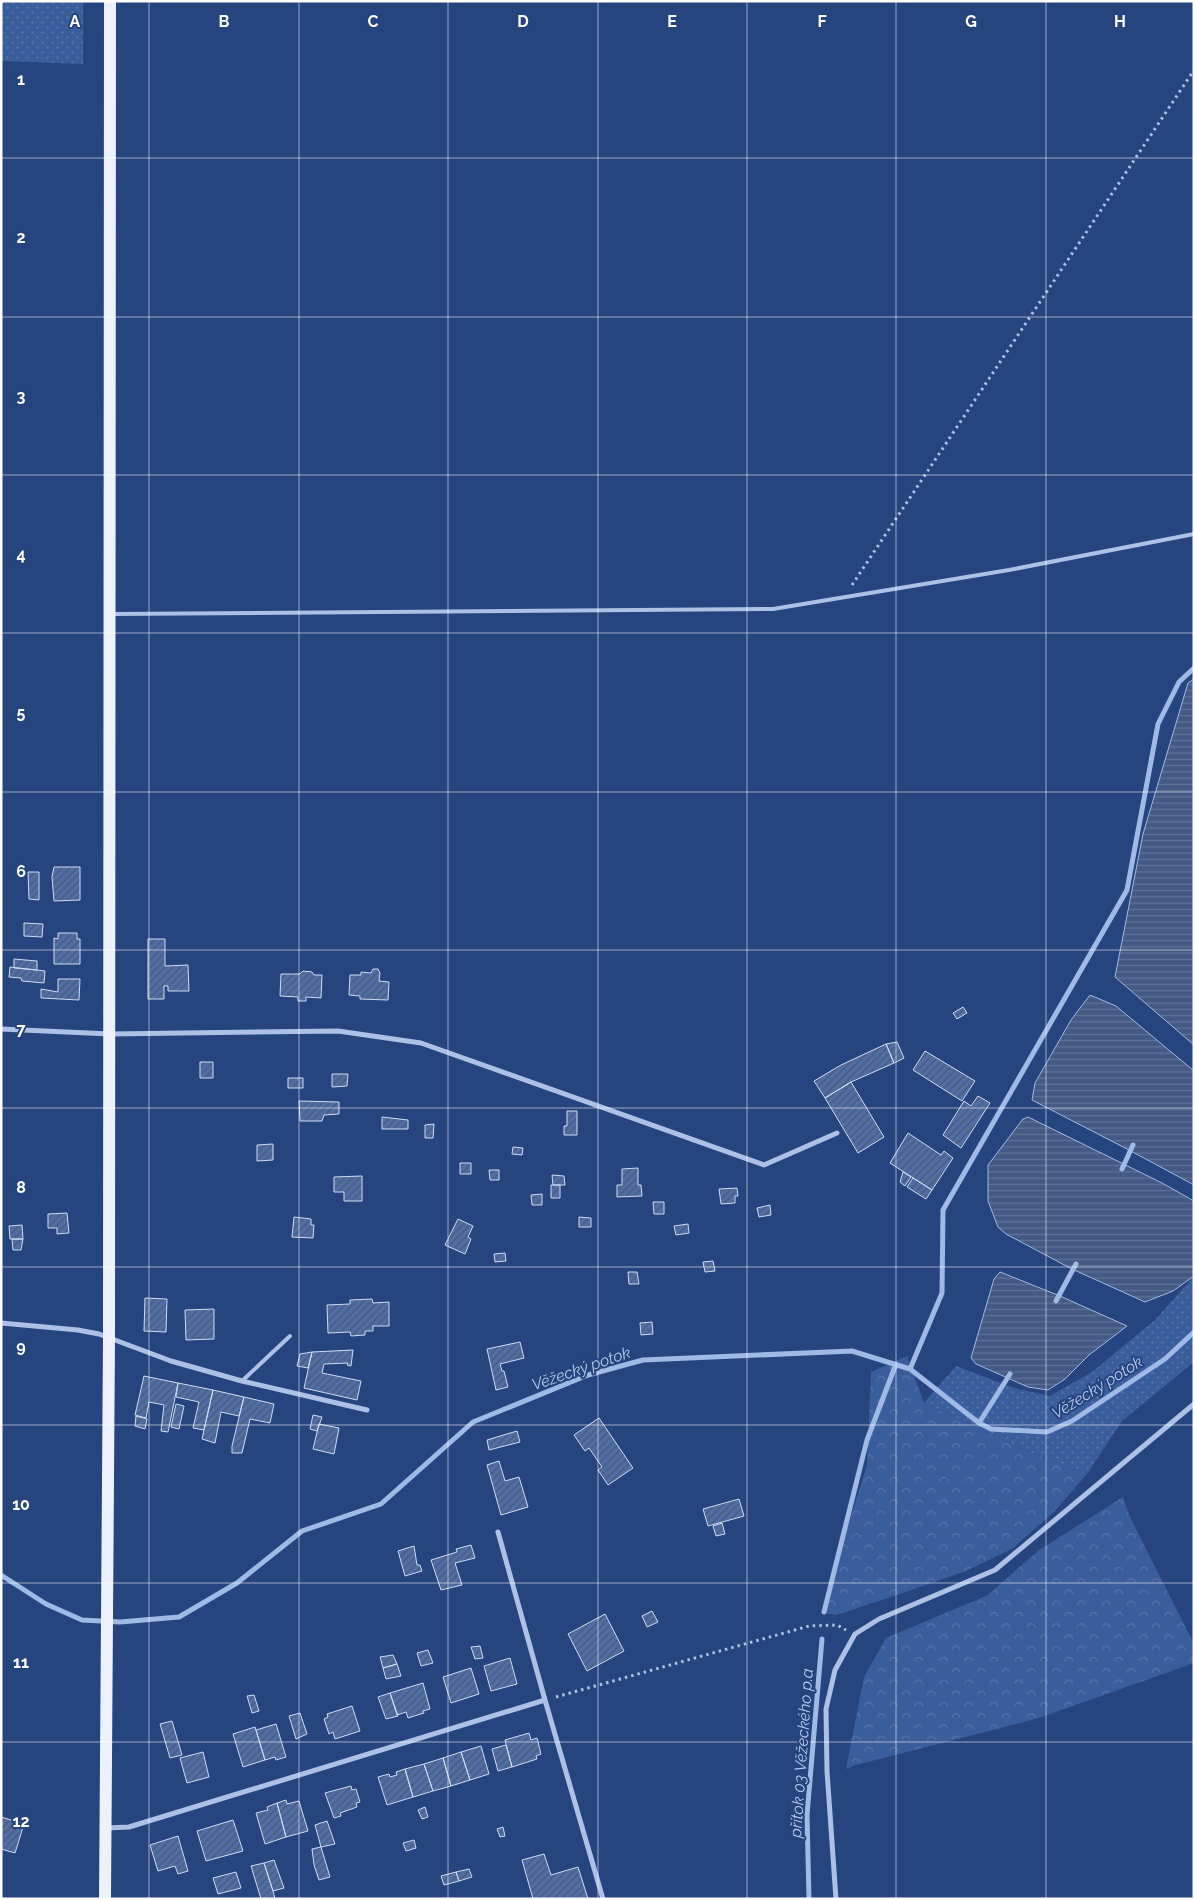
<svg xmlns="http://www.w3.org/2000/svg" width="1195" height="1900" viewBox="0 0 1195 1900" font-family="Raleway,sans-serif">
<defs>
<pattern id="grass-dots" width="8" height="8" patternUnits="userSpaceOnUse" patternTransform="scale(1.25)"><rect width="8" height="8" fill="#3a5d9b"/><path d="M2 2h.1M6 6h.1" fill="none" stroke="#5875aa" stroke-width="1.8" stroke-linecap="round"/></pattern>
<pattern id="forest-crowns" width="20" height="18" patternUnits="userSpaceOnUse" patternTransform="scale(1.25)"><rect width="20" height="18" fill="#3a5d9b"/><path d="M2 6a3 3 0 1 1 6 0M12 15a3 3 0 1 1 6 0" fill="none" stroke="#5875aa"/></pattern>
<pattern id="water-rules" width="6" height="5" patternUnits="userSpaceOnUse" patternTransform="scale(1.25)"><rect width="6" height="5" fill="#445983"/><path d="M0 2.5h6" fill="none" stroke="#607296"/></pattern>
<pattern id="building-hatch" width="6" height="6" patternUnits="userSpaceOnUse" patternTransform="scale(1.25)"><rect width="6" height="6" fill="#4f6ea6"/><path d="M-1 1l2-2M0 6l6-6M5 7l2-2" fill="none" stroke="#4d5a70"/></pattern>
</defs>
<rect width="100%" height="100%" fill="#26447e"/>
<path fill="url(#grass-dots)" d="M1,1H83V64L1,61Z
M1194,1276V1362L1122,1421L1087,1474L1032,1453L924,1403L956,1366L1014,1388L1050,1396L1092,1372L1155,1320Z"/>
<path fill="url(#forest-crowns)" d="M907,1356L924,1403L1032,1453L1087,1474L1055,1511L1012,1549L966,1571L891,1597L836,1615L821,1613L867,1465L871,1372Z
M1123,1497L1130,1517L1194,1644V1663L1039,1718L856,1765L846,1769L864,1677L886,1638L988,1595L1039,1550Z"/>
<path fill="url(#water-rules)" stroke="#a0bae6" d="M1194,679V1045L1115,977L1143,834L1188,683Z
M1090,995L1116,1006L1194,1071V1185L1129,1150L1032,1100L1035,1083L1071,1020Z
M1028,1117L1162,1183L1194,1201V1276L1173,1291L1145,1302L1072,1269L1006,1234L998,1227L988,1201V1165L1023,1119Z
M1000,1272L1060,1296L1127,1326L1089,1355L1065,1379L1048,1390L1028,1387L976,1364L971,1358L994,1279Z"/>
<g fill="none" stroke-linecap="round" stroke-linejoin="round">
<path stroke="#a0bae6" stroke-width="5" d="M1122,1169L1133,1145
M1056,1301L1076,1264
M910,1369L942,1293L943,1210L1127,890L1158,724L1179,682L1194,668
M979,1423L1010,1374
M1,1575L46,1604L82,1620L120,1622L179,1617L237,1583L302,1531L381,1504L473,1422L588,1375L643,1360L852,1351L910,1369L979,1423L991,1429L1047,1432L1072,1421L1165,1359L1194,1332
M824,1612L867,1440L896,1364
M809,1899L807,1815L822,1639"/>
</g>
<path fill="url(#building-hatch)" stroke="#cfdcf4" d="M54,867H80V900L54,901L52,877Z
M28,872H39V900L29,899Z
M24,923L43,924L42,937L24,936Z
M58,933H77V939H80V964H54V938L58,939Z
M148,939H165V966L188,965L189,991H168V986H164V999H148Z
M14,959L37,961V970L14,968Z
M10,967L45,971L44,983L22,981L21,978L9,977Z
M373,969H378L380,973L379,981L389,982L388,1000L360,999V996L349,995L350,975H361V972L371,973Z
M303,971L312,972L314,975H322L321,998L306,997V1001H298V997L280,996L281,974H300Z
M58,979H80L79,1000L41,998V989L58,992Z
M963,1007L967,1013L957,1019L953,1013Z
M897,1042L904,1058L894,1063L886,1044Z
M886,1044L894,1063L851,1082L825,1098L814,1081L841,1065Z
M925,1051L975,1081L962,1101L913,1070Z
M200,1062H213V1078H200Z
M332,1074H348L347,1086L332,1087Z
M288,1078H303V1088H288Z
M851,1082L884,1137L858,1153L825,1098Z
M978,1096L990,1103L961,1148L943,1135L964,1101L971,1106Z
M299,1101L339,1102V1114L324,1115L322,1121H300Z
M567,1111H577V1135H564V1126H567Z
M382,1117L408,1120V1129H382Z
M434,1124L433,1138H425V1125Z
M908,1133L941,1155L944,1151L953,1158L932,1190L890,1163Z
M273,1144V1160L257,1161V1145Z
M513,1147L523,1148L522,1155L512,1154Z
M460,1163H471V1174H460Z
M638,1168V1185H641L642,1196L617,1197V1185H622V1169Z
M489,1170H499V1180H490Z
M903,1172L911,1177L905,1186L900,1182Z
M552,1175L564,1176L565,1185H553Z
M362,1176V1201H344V1192H334V1177Z
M913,1178L932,1190L926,1199L907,1187Z
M551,1185H560V1198H551Z
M737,1188L738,1196H735V1203L721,1204L719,1189Z
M542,1194V1205H532L531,1195Z
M653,1202H664V1214H654Z
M770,1205L771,1215L759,1217L757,1208Z
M67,1213L69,1233L57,1234V1228H48V1214Z
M294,1217L311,1219V1225H314L313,1238L292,1237Z
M579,1217L591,1218V1227H579Z
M458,1219L473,1226L468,1237L471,1239L465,1254L445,1245Z
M688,1224L689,1233L676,1235L674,1226Z
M22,1225L23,1239H10L9,1226Z
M12,1239H23L21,1250H13Z
M505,1253L506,1261L495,1262L494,1254Z
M713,1261L715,1271L705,1272L703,1262Z
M628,1272H637L639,1284H629Z
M145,1298L167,1299L166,1332L144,1331Z
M372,1299L373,1303L389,1302V1326H373V1331H365V1335L351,1336L350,1332L328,1333L327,1305L350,1304V1300Z
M214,1309V1339L186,1340L185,1310Z
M652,1322L653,1334L641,1335L640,1323Z
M520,1342L524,1358L500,1364L502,1371H504L508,1387L496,1390L487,1349Z
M353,1350L351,1366L347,1365L348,1363L324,1364L322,1373L361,1381L357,1400L304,1388L312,1352Z
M312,1352L308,1368L297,1366L300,1354Z
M144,1376L178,1383L168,1432L161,1431L164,1405L149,1402L146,1418L135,1415Z
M178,1383L213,1390L204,1430L193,1428L199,1402L176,1397Z
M213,1390L244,1397L239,1416L221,1412L215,1443L202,1439Z
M244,1397L274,1404L270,1423L250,1419L242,1453H232V1446Z
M176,1404L184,1406L179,1429L171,1427Z
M313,1415L322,1417L317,1431L310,1429Z
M136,1416L147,1419L145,1429L135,1426Z
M599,1418L633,1468L608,1485L598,1470L602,1467L589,1448L585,1451L574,1435Z
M319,1424L339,1428L334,1454L313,1449Z
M517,1431L520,1442L489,1450L487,1440Z
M499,1461L505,1481L519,1477L528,1507L501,1515L487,1465Z
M739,1499L744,1516L708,1526L703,1509Z
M722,1523L725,1534L716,1536L713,1526Z
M471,1545L475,1558L455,1563L462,1585L441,1590L431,1560L457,1552L456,1549Z
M414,1546L417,1565H420L422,1571L405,1576L398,1551Z
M652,1611L658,1622L647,1627L642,1616Z
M605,1614L624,1651L587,1671L568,1634Z
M480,1646L483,1658L475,1659L471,1647Z
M428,1650L433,1663L421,1666L417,1653Z
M393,1655L397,1664L383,1668L380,1657Z
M510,1658L517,1684L491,1691L484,1666Z
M397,1664L401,1676L386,1679L383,1668Z
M471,1668L479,1694L451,1703L443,1677Z
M423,1683L430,1709L423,1711L424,1713L408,1718L406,1712L397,1715L390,1693Z
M390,1693L398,1716L386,1719L378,1697Z
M254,1695L259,1711L252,1713L247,1696Z
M352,1706L360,1731L335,1739L333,1732L329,1734L324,1719L328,1717L327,1714Z
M300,1713L307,1734L296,1739L289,1716Z
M172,1721L182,1755L170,1758L160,1724Z
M276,1724L286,1757L276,1760L275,1757L265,1760L256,1730Z
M255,1727L265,1760L243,1767L233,1734Z
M529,1733L531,1740L537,1738L541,1754L536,1756L537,1759L512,1767L505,1740Z
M506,1745L512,1767L498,1771L492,1749Z
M481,1746L489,1774L470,1780L461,1752Z
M203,1752L209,1777L187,1783L180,1758Z
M461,1752L470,1780L451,1786L443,1758Z
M443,1758L451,1786L433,1791L424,1764Z
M424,1764L433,1791L413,1797L405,1769Z
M405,1769L413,1797L387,1805L378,1777L389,1774L390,1777L397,1775L396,1772Z
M351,1786L352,1790L356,1789L360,1802L356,1803L357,1807L340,1813L341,1816L334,1818L325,1793Z
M286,1800L287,1804L299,1801L308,1831L286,1837L277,1803Z
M277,1803L286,1837L265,1844L256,1813L268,1810L267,1807Z
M425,1807L428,1817L422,1819L418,1810Z
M1,1817L24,1824L15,1853L1,1849Z
M233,1820L243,1851L206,1861L197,1831Z
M327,1821L335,1844L321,1847L315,1825Z
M503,1827L505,1836L500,1837L497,1829Z
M178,1836L188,1871L178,1874L175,1866L158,1871L150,1845Z
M414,1840L416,1848L406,1851L403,1843Z
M321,1847L330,1877L319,1880L314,1865L312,1849Z
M544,1854L551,1875L578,1867L588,1899H533L522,1860Z
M274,1860L284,1888L273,1891L264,1863Z
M264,1863L273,1891L275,1899H261L251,1866Z
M469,1869L472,1877L459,1881L456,1872Z
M236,1872L241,1888L218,1894L213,1878Z
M456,1872L459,1881L444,1885L441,1876Z"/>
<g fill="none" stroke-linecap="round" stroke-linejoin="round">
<path stroke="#acc1e5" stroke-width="3" stroke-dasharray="2.5 4" stroke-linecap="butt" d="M852,585L1194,70
M556,1697L809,1626L837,1625L846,1630"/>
<path stroke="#acc1e5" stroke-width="4" d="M113,614L773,609L1009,570L1194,534
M242,1381L290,1336"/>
<path stroke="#acc1e5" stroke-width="5" d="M1,1029L110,1034L338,1031L421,1043L764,1165L837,1133
M1,1323L78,1330L99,1334L171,1361L242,1381L367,1410
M498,1532L545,1700
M106,1828L129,1827L545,1700L603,1899
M836,1899L827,1771L826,1709L835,1670L855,1634L879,1619L995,1570L1194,1404"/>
<path stroke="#ecf1fd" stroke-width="12" d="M105,1899L109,1338L110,1"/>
</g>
<path fill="none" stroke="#fff" stroke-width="1" stroke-opacity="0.55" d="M149,1V1899M299,1V1899M448,1V1899M598,1V1899M747,1V1899M896,1V1899M1046,1V1899M1,158H1194M1,317H1194M1,475H1194M1,633H1194M1,792H1194M1,950H1194M1,1108H1194M1,1267H1194M1,1425H1194M1,1583H1194M1,1742H1194"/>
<g text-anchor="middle" stroke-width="4" stroke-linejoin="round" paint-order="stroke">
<g font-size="16" font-style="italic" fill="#b7cbed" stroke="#26447e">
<text transform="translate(581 1368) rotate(-19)" y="6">Věžecký potok</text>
<text transform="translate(1097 1387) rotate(-32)" y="6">Věžecký potok</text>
<text transform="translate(801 1753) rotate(-86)" y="6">přítok 03 Věžeckého p.a</text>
</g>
</g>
<g font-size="16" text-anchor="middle" font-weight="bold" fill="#fff" stroke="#26447e" stroke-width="4" stroke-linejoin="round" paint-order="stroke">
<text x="75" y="27">A</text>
<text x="224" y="27">B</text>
<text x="373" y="27">C</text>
<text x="523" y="27">D</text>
<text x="672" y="27">E</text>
<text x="822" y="27">F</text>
<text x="971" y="27">G</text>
<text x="1120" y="27">H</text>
<text x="21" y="85">1</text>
<text x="21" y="243">2</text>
<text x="21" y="402">3</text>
<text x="21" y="560">4</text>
<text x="21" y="718">5</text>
<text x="21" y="877">6</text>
<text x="21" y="1035">7</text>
<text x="21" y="1193">8</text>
<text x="21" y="1352">9</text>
<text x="21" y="1510">10</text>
<text x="21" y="1668">11</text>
<text x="21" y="1827">12</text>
</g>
<rect width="1195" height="1900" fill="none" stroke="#ffffff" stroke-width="5"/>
</svg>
